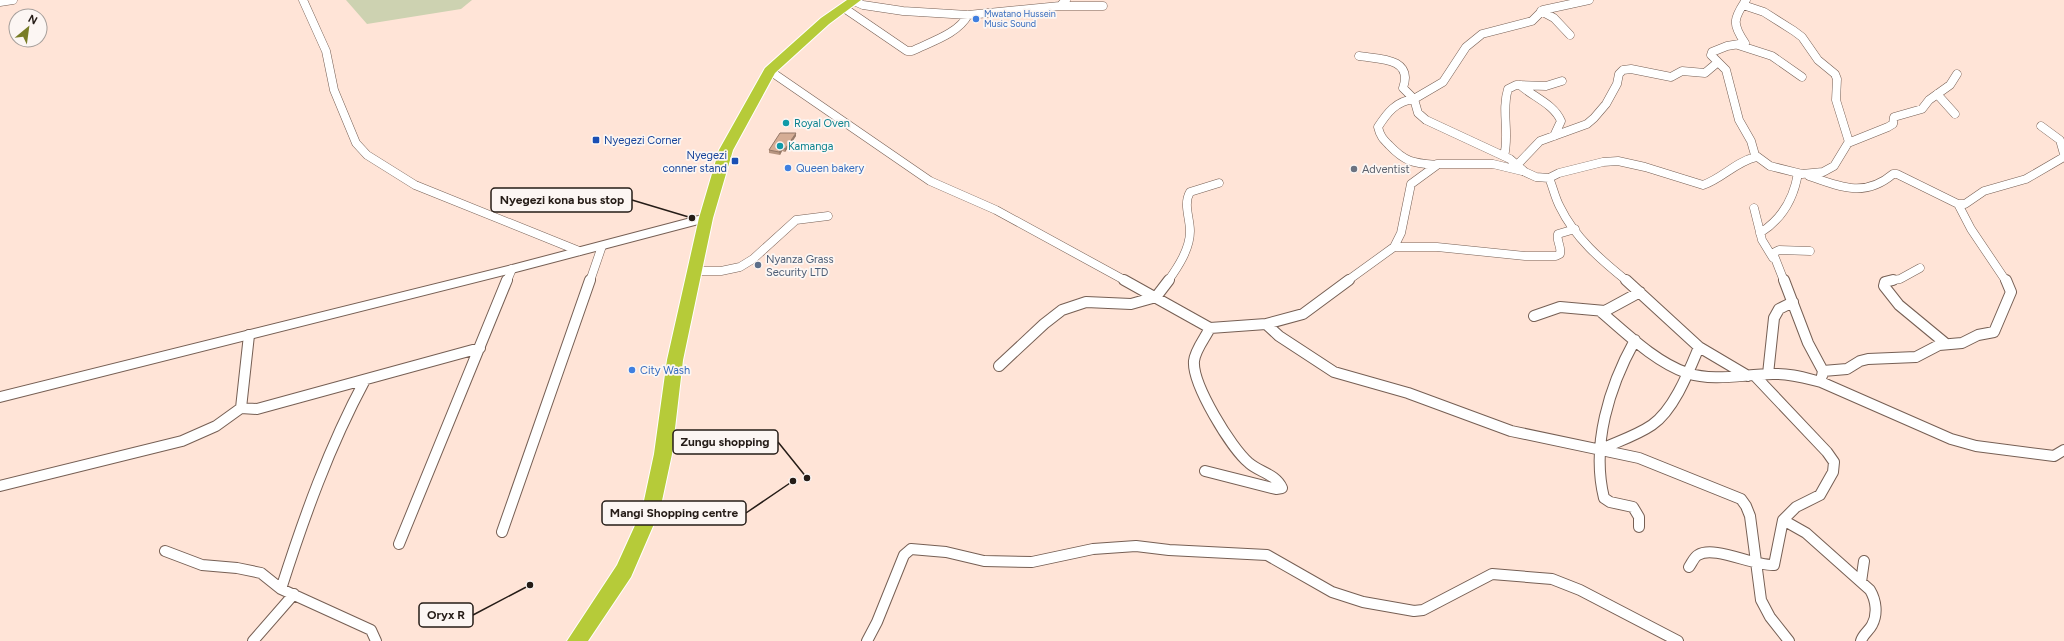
<svg xmlns="http://www.w3.org/2000/svg" width="2064" height="641" viewBox="0 0 2064 641" font-family="Figtree,sans-serif">
<rect width="100%" height="100%" fill="#ffe4d7"/>
<path fill="#cdd2b1" d="M346,0H472L461,9L367,24Z"/>
<g fill="none" stroke-linecap="round" stroke-linejoin="round">
<g stroke="#765f54" stroke-width="9">
<path id="street-far1" d="M303,0L326,51L334,90L356,143L367,155L415,185L579,251
M1589,0L1543,10L1532,21L1482,34L1466,47L1443,82L1414,99L1418,113L1426,120L1510,159L1525,172L1536,177L1549,178L1559,173L1603,162L1618,161L1645,167L1703,185C1723,178 1735,162 1756,157
M1746,0C1733,19 1732,24 1745,43L1727,46L1712,52L1711,55L1726,70L1739,120L1751,141L1755,155L1770,166L1802,174L1823,172L1834,166L1848,143L1888,127L1893,124L1894,117L1922,109L1929,100L1950,85L1957,74
M854,1L863,5L903,11L968,15L1060,6L1066,0
M0,2L13,0
M1743,5L1764,12L1794,31L1802,37L1818,60L1835,74L1837,79L1836,100L1849,142
M1060,6H1103
M844,8L907,51H912C930,42 958,34 968,15
M1541,11L1554,18L1570,35
M1738,45L1772,56L1802,77
M770,71L930,181L996,210L1126,281
M1520,85C1533,97 1554,104 1561,121L1554,136
M1937,94L1955,114
M2041,126L2060,140L2064,154
M1504,156C1510,134 1501,111 1508,89L1516,85L1546,86L1562,81
M1437,164H1493L1522,171
M1518,164L1540,141L1587,124L1594,118L1606,104L1617,84L1619,74L1623,70L1631,69L1671,77L1682,71L1705,73L1718,62
M1809,176C1840,187 1865,198 1893,174H1897L1958,204
M1549,178C1553,187 1555,198 1560,207C1575,238 1601,260 1627,281
M1754,208L1762,240L1773,258
M1760,233C1782,219 1794,198 1798,173
M1394,247H1437L1525,256H1556L1560,254C1562,247 1556,241 1558,234L1575,229
M694,271H721L740,267L753,259L796,220L828,216
M507,281L512,269
M590,281L602,246
M1168,281C1178,267 1190,249 1190,231C1190,218 1183,204 1190,192L1219,183
M1347,281L1394,247L1401,233L1411,184L1437,165C1414,163 1406,163 1389,145C1383,139 1380,136 1378,127C1387,113 1396,101 1414,99L1403,88C1414,57 1377,59 1359,56
M1784,281L1773,253L1779,250L1810,251
M1888,281L1900,279L1920,268
M2006,281L1971,229L1958,204H1965L1984,191L2026,179L2064,157"/>
</g>
<g stroke="#765f54" stroke-width="12">
<path id="street" d="M1124,280L1210,328L1266,324L1303,314L1349,280
M1626,280L1699,347L1748,376
M1784,280L1808,343L1823,371L1822,376
M1893,280L1885,282L1884,286L1899,305L1945,343
M1600,311C1626,333 1655,362 1687,373C1715,382 1744,374 1773,374C1789,373 1805,378 1821,382L1951,439L1976,446L2054,456L2064,450
M1534,316L1560,307L1605,311L1640,292
M1266,324L1279,336L1334,372L1408,393L1511,431L1639,458L1741,499L1746,506L1750,516L1761,600L1770,617L1789,641
M249,335L241,408L257,409L480,348
M1635,340C1609,387 1591,445 1604,498L1610,502L1633,507L1639,517V527
M999,366L1044,324L1062,310L1086,302L1131,304L1156,297L1169,280
M1823,371L1847,369L1860,361L1868,359L1916,357L1939,345L1962,343L1978,335L1994,332L2011,292L2006,280
M1768,374L1774,318L1779,309L1793,302
M1599,450C1616,442 1636,436 1652,425C1674,410 1689,371 1699,347
M1205,471L1276,489L1282,488C1276,474 1259,472 1249,463C1231,448 1192,384 1194,361C1195,350 1205,338 1210,328
M0,486L182,441L216,426L241,408
M1783,520L1806,533L1870,590C1876,600 1878,614 1872,625C1869,631 1863,634 1861,641
M502,532L590,280
M399,544L507,280
M165,551L202,565L237,568L261,573L281,589L371,630L376,641
M1689,567C1692,563 1694,557 1698,555C1714,545 1753,566 1774,565L1783,520L1796,507L1820,495L1833,472L1834,462L1827,452L1756,377
M1861,582L1864,561
M281,589C304,517 329,447 365,380
M253,641L294,594
M867,641L877,622L904,555L911,549L946,552L984,561L1032,562L1093,549L1136,546L1169,550L1267,555L1332,592L1363,602L1414,611L1423,610L1492,574L1552,579L1580,590L1678,641"/>
</g>
<g stroke="#765f54" stroke-width="2">
<path id="secondary" d="M706,214L712,218L710,221L512,273L0,402V392L512,265Z"/>
</g>
<g stroke="#fff" stroke-width="2">
<path id="highway" d="M847,0H861L829,24L775,73L733,150L713,218L683,360L672,454L660,510L631,577L588,641H567L617,565L642,510L654,454L667,360L699,218L719,150L765,68L821,18Z"/>
</g>
<use href="#street-far1" stroke="#fff" stroke-width="8"/>
<use href="#street" stroke="#fff" stroke-width="10"/>
<use href="#secondary" fill="#fff" fill-rule="evenodd"/>
<use href="#highway" fill="#b6cb39" fill-rule="evenodd"/>
</g>
<path fill="#b79580" d="M796,136L785,152L782,151L780,155L769,153V150Z"/>
<path fill="#957968" d="M796,133V136L785,152V149Z
M782,148V151L780,155L779,152Z"/>
<path fill="#d5ad95" stroke="#957968" d="M780,133H796L785,149L782,148L779,152L769,150Z"/>
<g fill="#3f7fe0" stroke="#fcf6f3" stroke-width="1.5">
<circle cx="976" cy="19" r="4"/>
<circle cx="788" cy="168" r="4"/>
<circle cx="632" cy="370" r="4"/>
</g>
<g fill="#0f9aa8" stroke="#fcf6f3" stroke-width="1.5">
<circle cx="786" cy="123" r="4"/>
<circle cx="780" cy="146" r="4"/>
</g>
<g fill="#1a4fb4" stroke="#fcf6f3" stroke-width="1.5">
<rect x="592" y="136" width="8" height="8" rx="2"/>
<rect x="731" y="157" width="8" height="8" rx="2"/>
</g>
<circle fill="#6b7280" stroke="#fcf6f3" stroke-width="1.5" cx="1354" cy="169" r="4"/>
<circle fill="#5c6f8a" stroke="#fcf6f3" stroke-width="1.5" cx="758" cy="265" r="4"/>
<g text-anchor="middle" stroke-width="3.5" stroke-linejoin="round" paint-order="stroke">
<g font-size="9" fill="#366cbe" stroke="#fcf6f3" text-anchor="start">
<text x="984" y="17">Mwatano Hussein<tspan x="984" dy="10">Music Sound</tspan></text>
</g>
<g font-size="11" fill="#0d838f" stroke="#fcf6f3" text-anchor="start">
<text x="794" y="127">Royal Oven</text>
<text x="788" y="150">Kamanga</text>
</g>
<g font-size="11" fill="#164399" stroke="#fcf6f3" text-anchor="start">
<text x="604" y="144">Nyegezi Corner</text>
<text x="727" y="159" text-anchor="end">Nyegezi<tspan x="727" dy="13">conner stand</tspan></text>
</g>
<g font-size="11" fill="#366cbe" stroke="#fcf6f3" text-anchor="start">
<text x="796" y="172">Queen bakery</text>
<text x="640" y="374">City Wash</text>
</g>
<g font-size="11" fill="#5b616d" stroke="#fcf6f3" text-anchor="start">
<text x="1362" y="173">Adventist</text>
</g>
<g font-size="11" fill="#4e5e75" stroke="#fcf6f3" text-anchor="start">
<text x="766" y="263">Nyanza Grass<tspan x="766" dy="13">Security LTD</tspan></text>
</g>
</g>
<path fill="none" stroke="#251c17" stroke-width="1.5" d="M692 218L632 200M807 478L778 442M793 481L746 513M530 585L473 615"/>
<g fill="#251c17" stroke="#fcf6f3" stroke-width="1.5">
<circle cx="692" cy="218" r="4"/>
<circle cx="807" cy="478" r="4"/>
<circle cx="793" cy="481" r="4"/>
<circle cx="530" cy="585" r="4"/>
</g>
<g fill="#fcf6f3" stroke="#251c17" stroke-width="1.5">
<rect x="491" y="188" width="141" height="24" rx="4"/>
<rect x="673" y="430" width="105" height="24" rx="4"/>
<rect x="602" y="501" width="144" height="24" rx="4"/>
<rect x="419" y="603" width="54" height="24" rx="4"/>
</g>
<g font-size="12" text-anchor="middle" font-weight="bold" fill="#251c17">
<text x="562" y="204">Nyegezi kona bus stop</text>
<text x="725" y="446">Zungu shopping</text>
<text x="674" y="517">Mangi Shopping centre</text>
<text x="446" y="619">Oryx R</text>
</g>
<g transform="translate(28 28) rotate(29)"><circle r="19" fill="#fcf6f3" stroke="#a69f9b"/>
<path d="M0-3L7 15L0 10L-7 15Z" fill="#797d26"/>
<text y="-6" font-size="11" font-weight="bold" text-anchor="middle" fill="#251c17">N</text>
</g>
</svg>
